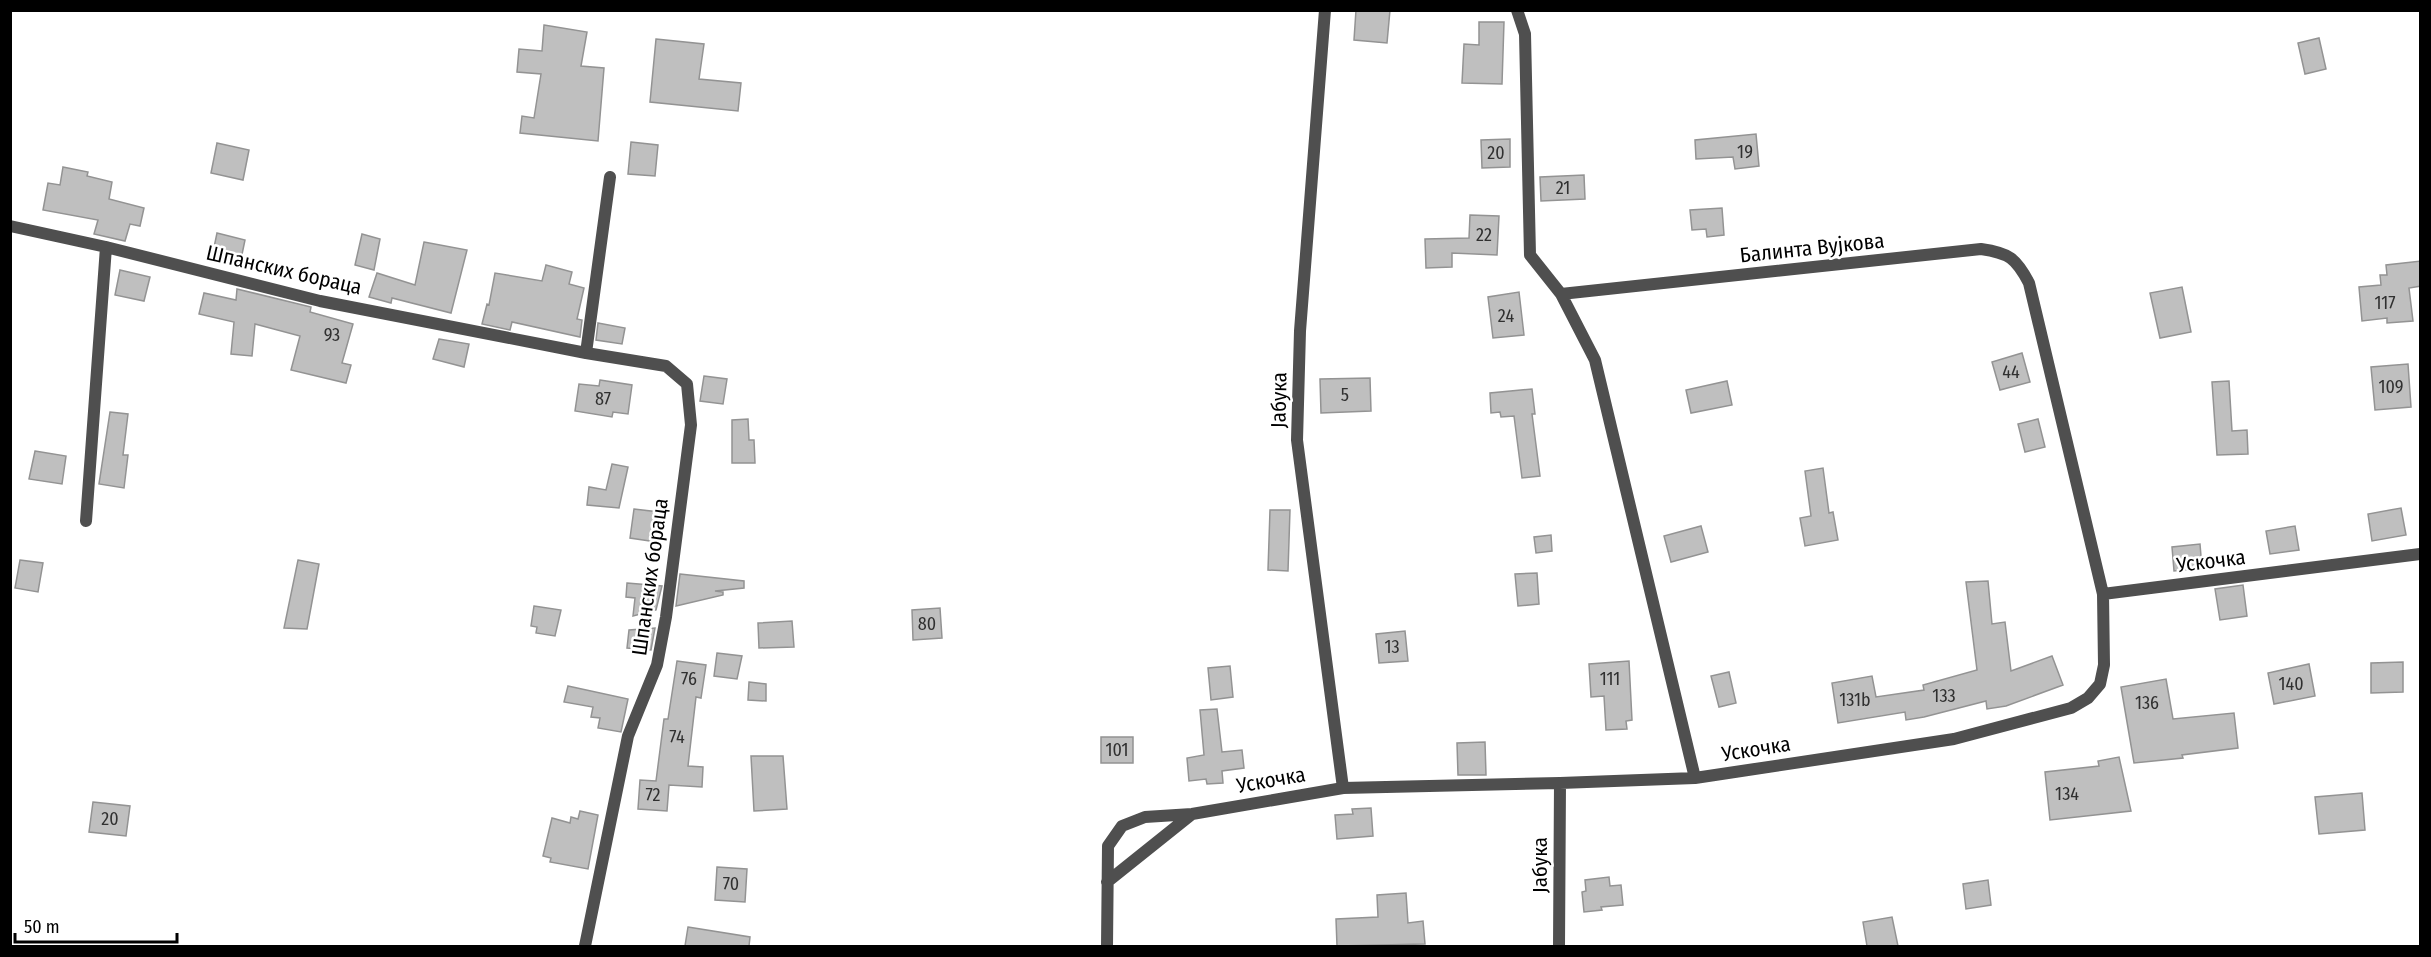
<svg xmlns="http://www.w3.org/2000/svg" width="2431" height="957" viewBox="0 0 2431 957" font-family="'Fira Sans Condensed',sans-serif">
<rect width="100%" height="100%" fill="#fff"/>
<path fill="#bfbfbf" stroke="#939393" stroke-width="1.5" d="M1356,10H1390L1387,43L1354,40Z
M1479,22H1504L1502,84L1462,83L1464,44L1479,45Z
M544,25L587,32L581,66L604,68L598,141L520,133L522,116L534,118L541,74L517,72L519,49L542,51Z
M2319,38L2326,69L2305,74L2298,43Z
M656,39L704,44L699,79L741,83L738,111L650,102Z
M1756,134L1759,166L1735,169L1733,157L1696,159L1695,140Z
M1510,139V167L1482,168L1481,140Z
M631,142L658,145L655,176L628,174Z
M217,143L249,150L243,180L211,173Z
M63,167L88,172L87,176L112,182L109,199L144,208L140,226L130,224L125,241L94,234L98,220L43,210L48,183L60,185Z
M1584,175L1585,199L1541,201L1540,177Z
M1722,208L1724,235L1707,237L1706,229L1692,230L1690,210Z
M1470,215L1499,216L1497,255L1452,253V267L1426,268L1425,239L1469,238Z
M217,233L245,240L240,264L212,257Z
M362,234L380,239L374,270L355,265Z
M424,242L467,250L451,313L392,298L391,303L369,297L377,273L415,285Z
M2421,261V286L2409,288L2413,321L2387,323V318L2362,321L2359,287L2381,285L2380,275H2387L2386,265Z
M546,265L572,272L569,284L584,288L577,319L582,320L580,337L512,322L510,330L482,324L487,304L489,305L495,273L542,281Z
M120,270L150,277L144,301L115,295Z
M2182,287L2191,332L2160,338L2150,293Z
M237,289L311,307L310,312L353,324L342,363L351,365L346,383L291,370L300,336L255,324L252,356L231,354L234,322L199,314L204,293L236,300Z
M1519,292L1524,335L1493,338L1488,297Z
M598,323L625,328L622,344L596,340Z
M439,339L469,344L464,367L433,359Z
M2022,353L2030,382L2000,390L1992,362Z
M2408,364L2411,407L2375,410L2371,367Z
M704,376L727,379L723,404L700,401Z
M1370,378L1371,411L1321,413L1320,379Z
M600,380L632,385L628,414L613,412L612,417L575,411L579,384L599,386Z
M1727,381L1732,405L1691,413L1686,390Z
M2229,381L2232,431L2247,430L2248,454L2217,455L2212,382Z
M1532,389L1535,414H1532L1540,476L1522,478L1514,416L1501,417L1500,412L1491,413L1490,393Z
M110,412L128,414L123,455H128L124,488L99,484Z
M748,419L749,440H754L755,463H732V420Z
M2038,419L2045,447L2025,452L2018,424Z
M35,451L66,456L62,484L29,479Z
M612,464L628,467L619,508L587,505L589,487L606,490Z
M1823,468L1829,513L1833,512L1838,540L1805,546L1800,518L1811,516L1805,471Z
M2401,508L2406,535L2372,541L2368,514Z
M634,509L659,512L656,542L630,538Z
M1270,510H1290L1288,571L1268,570Z
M1701,526L1708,552L1671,562L1664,536Z
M2295,526L2299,550L2270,554L2266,531Z
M1551,535L1552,551L1536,553L1534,537Z
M2200,544L2202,568L2174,571L2172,547Z
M20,560L43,563L38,592L15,588Z
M298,560L319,564L307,629L284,628Z
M1537,573L1539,604L1518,606L1515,574Z
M680,574L744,581V588L715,591L723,592V595L676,606Z
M1988,581L1992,624L2005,622L2011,671L2052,656L2063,685L2006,706L1987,709L1986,701L1924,717L1906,720L1905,712L1838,723L1832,683L1872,676L1876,697L1924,690L1923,685L1977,670L1966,582Z
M627,583L662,586L656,610L633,616L635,598L626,597Z
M2243,585L2247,616L2220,620L2215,589Z
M534,606L561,610L555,636L536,633L537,627L531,626Z
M940,608L942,638L913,640L912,610Z
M792,621L794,647L759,648L758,623Z
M655,628L651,650L627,648L629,630Z
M1405,631L1408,661L1379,663L1376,634Z
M717,653L742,656L737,679L714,676Z
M677,661L706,665L701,698L696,697L688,766L703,767L702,787L669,785L667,811L638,809L640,780L656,781L664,719H668Z
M1629,661L1632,720L1626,721L1627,729L1606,730L1604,696L1591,697L1589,664Z
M2403,662V692L2371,693V663Z
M2309,664L2315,696L2274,704L2268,673Z
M1230,666L1233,697L1211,700L1208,668Z
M1729,672L1736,703L1719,707L1711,676Z
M2166,679L2173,719L2234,713L2238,748L2182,755L2183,758L2134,763L2121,687Z
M749,682L766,684V701L748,700Z
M568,686L628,699L621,732L598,728L600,718L591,717L593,707L564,702Z
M1217,709L1222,752L1242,750L1244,768L1222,771L1223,783L1207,784L1206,779L1189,781L1187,758L1204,755L1200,710Z
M1101,737H1133V763H1101Z
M1485,742L1486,775H1458L1457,743Z
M751,756H783L787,809L754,811Z
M2119,757L2131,811L2050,820L2045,772L2099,766L2098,761Z
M2362,793L2365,830L2319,834L2315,797Z
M93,802L130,806L126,836L89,832Z
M1371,808L1373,836L1337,839L1335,815L1353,814L1352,809Z
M580,811L598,815L588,869L550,862L551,858L543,856L552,818L570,823L571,817L578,819Z
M717,867L747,869L745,902L715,900Z
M1609,877L1610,886L1621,885L1623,905L1601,907L1602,910L1584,912L1582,892L1586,891L1585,880Z
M1988,880L1991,905L1966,909L1963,884Z
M1406,893L1408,923L1423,921L1425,944L1337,946L1336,919L1378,917L1377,895Z
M1892,917L1898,946H1867L1863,922Z
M688,927L750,937L749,946H685Z"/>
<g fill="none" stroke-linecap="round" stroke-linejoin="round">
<path stroke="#4f4f4f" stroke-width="12" d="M1325,10L1300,331L1297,440L1343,788
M1517,10L1525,34L1530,255L1561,294L1595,360L1695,778
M10,226L106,247L320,301L586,353L666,366L687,384L691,425L666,617L657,665L628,736L585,946
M586,353L610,177
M86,521L106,247
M2103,594L2420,554
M1107,882L1192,814
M1107,946L1108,846L1122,826L1145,817L1192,814L1343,788L1560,783L1695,778L1954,739L2071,708L2088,698L2100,684L2104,665L2103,594L2029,283C2016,258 2009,253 1981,249L1561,294
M1559,946L1560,783"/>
</g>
<g text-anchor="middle" stroke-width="5" stroke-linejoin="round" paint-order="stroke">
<g font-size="18" fill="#303030">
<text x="1745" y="158">19</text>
<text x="1496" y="159">20</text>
<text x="1563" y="194">21</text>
<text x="1484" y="241">22</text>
<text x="2385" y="309">117</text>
<text x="1506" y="322">24</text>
<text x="332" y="341">93</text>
<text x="2011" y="378">44</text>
<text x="2391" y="393">109</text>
<text x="1345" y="401">5</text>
<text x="603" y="405">87</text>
<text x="927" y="630">80</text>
<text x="1392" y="653">13</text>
<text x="689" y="685">76</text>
<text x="1610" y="685">111</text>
<text x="2291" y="690">140</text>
<text x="1944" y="702">133</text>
<text x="1855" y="706">131b</text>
<text x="2147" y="709">136</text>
<text x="677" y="743">74</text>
<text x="1117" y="756">101</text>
<text x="2067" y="800">134</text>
<text x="653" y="801">72</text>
<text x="110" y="825">20</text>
<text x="731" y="890">70</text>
</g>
<g font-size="21" fill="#000" stroke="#fff">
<text transform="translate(1812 248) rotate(-6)" y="7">Балинта Вујкова</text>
<text transform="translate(284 270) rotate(13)" y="7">Шпанских бораца</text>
<text transform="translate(1279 400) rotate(-89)" y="7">Јабука</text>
<text transform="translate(2211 561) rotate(-7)" y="7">Ускочка</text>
<text transform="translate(650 577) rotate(-82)" y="7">Шпанских бораца</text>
<text transform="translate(1756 749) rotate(-9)" y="7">Ускочка</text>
<text transform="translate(1271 780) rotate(-10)" y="7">Ускочка</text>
<text transform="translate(1540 865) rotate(-90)" y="7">Јабука</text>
</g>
</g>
<rect width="2431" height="957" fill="none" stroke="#000000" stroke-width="24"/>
<path d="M15 933v9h162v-9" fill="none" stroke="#000000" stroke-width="3"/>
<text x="24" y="933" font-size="18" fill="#000000" stroke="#ffffff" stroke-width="4.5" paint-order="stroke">50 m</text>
</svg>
